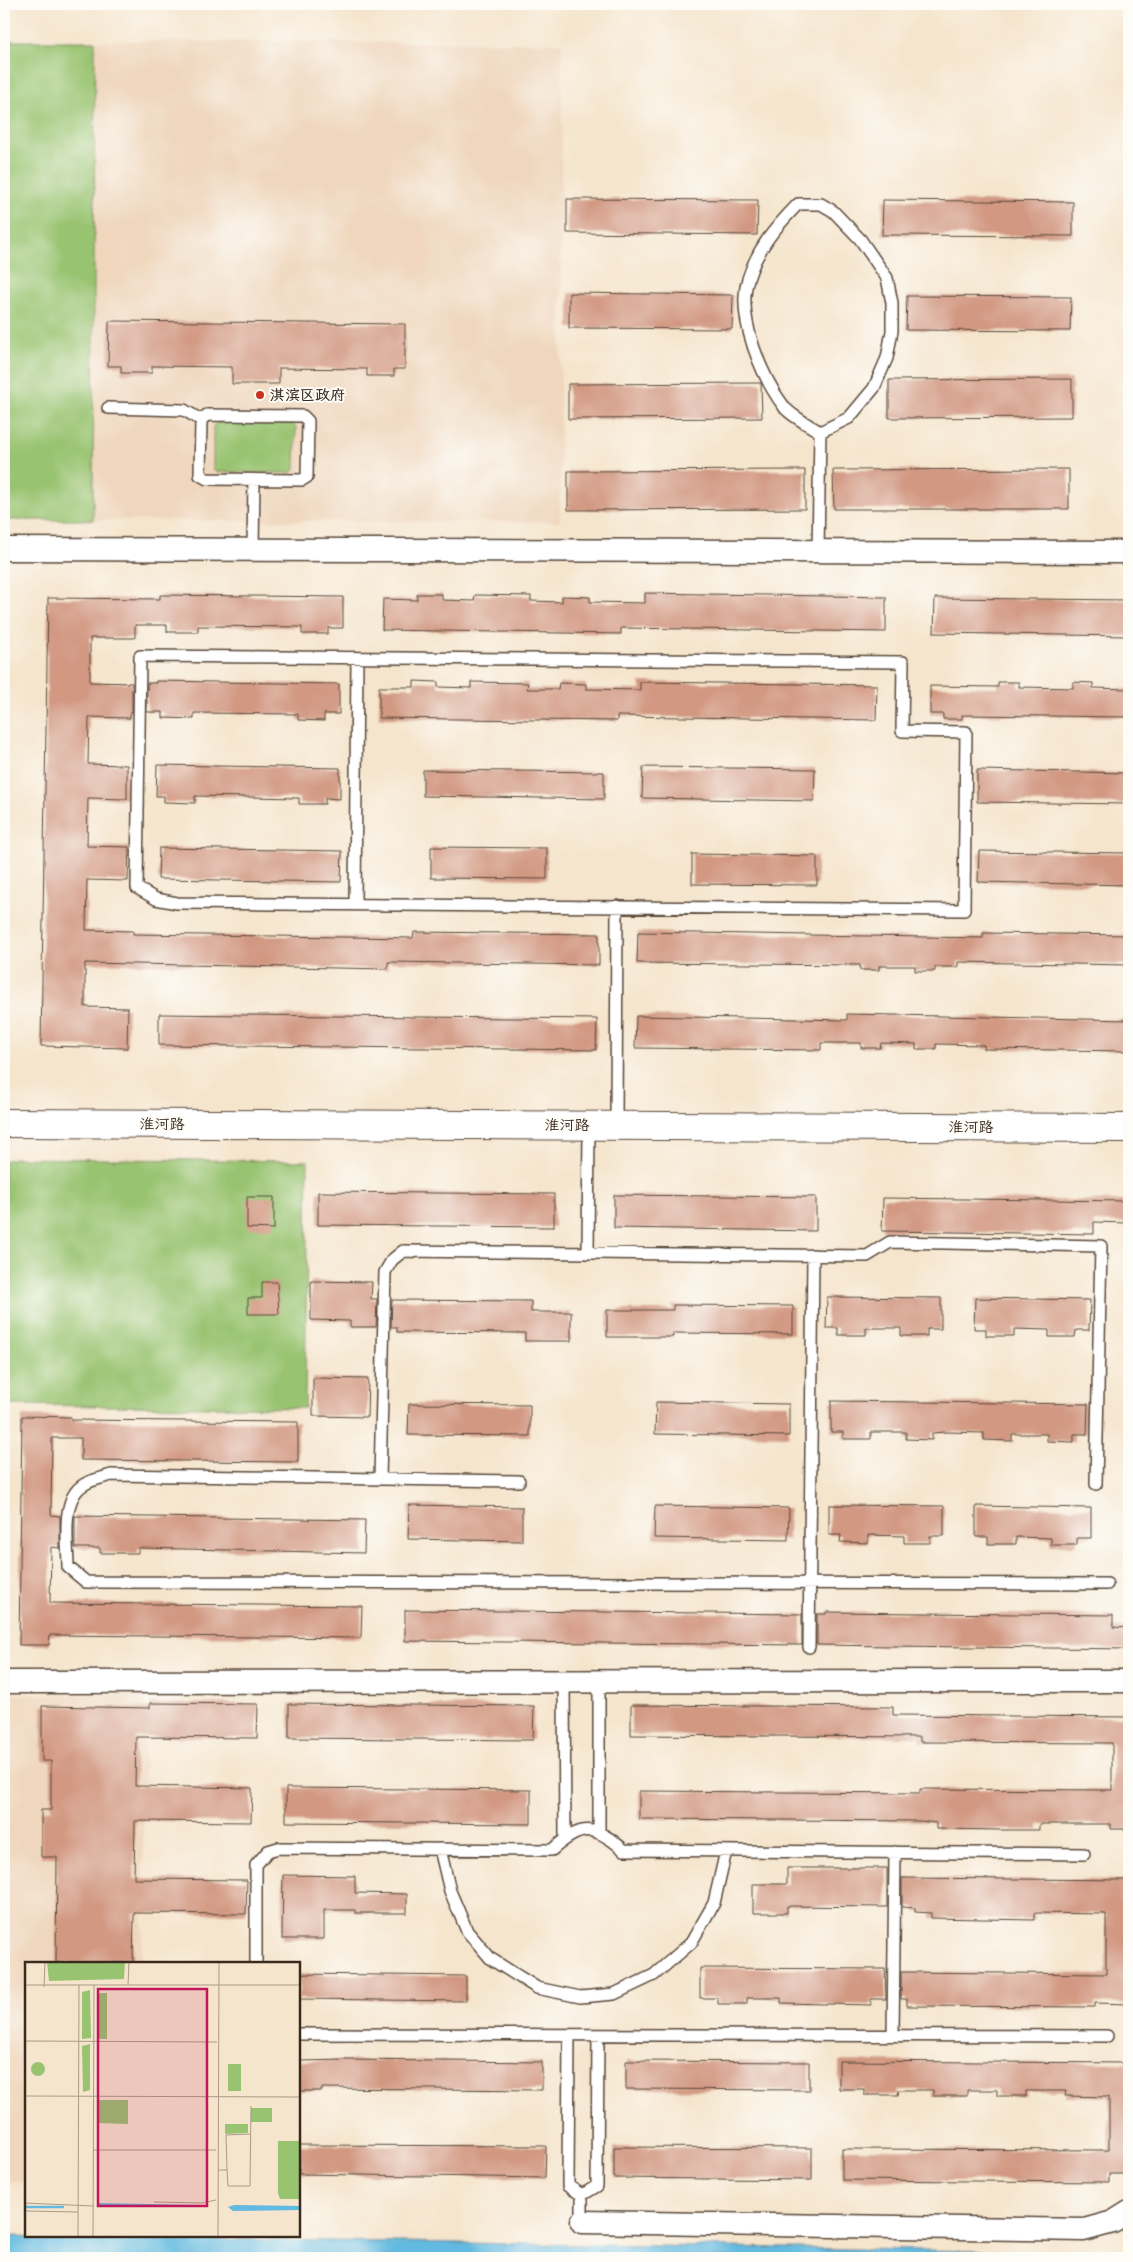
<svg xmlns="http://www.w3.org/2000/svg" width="1133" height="2262" viewBox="0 0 1133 2262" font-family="'Comic Neue','LXGW WenKai TC',sans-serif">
<rect width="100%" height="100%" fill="#fdfcf7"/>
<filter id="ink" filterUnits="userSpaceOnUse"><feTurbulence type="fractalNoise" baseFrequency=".02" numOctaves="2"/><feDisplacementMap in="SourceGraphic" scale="10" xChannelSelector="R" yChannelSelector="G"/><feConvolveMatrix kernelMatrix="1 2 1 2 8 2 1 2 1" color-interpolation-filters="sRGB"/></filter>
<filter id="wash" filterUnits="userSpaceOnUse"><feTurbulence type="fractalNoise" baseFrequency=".0096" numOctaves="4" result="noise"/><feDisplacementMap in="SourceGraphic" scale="20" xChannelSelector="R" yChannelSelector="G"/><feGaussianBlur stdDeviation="1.12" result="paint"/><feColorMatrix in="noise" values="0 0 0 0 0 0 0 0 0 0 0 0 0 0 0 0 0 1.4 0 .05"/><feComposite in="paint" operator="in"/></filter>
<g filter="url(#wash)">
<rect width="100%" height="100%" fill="#f5e5cd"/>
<path fill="#efd6bc" d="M95,41L562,43L560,522L93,520Z
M4,1694L145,1695L142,1963H26V2182L4,2181Z"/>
<path fill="#98c370" stroke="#6a7647" d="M4,41H95L93,520H4Z
M218,422L291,423L296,427L295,470L291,473L218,472L213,469V426Z
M14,1158L308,1161L305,1408L4,1405V1161Z"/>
<path fill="#63bae0" stroke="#4f727f" d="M4,2236L1050,2252L1064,2258H4Z"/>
<g id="blocks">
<path fill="#d29882" d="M567,199L758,200L757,235L567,233Z
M883,200L1073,202V236L882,235Z
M569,293L733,295L732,329L569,328Z
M907,296L1071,297L1070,331L906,330Z
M109,321L405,324V369H394V376H367V369L279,368V384H232V367L152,366V373H121V366H108Z
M1072,379V417L889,418V380Z
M761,383L762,418L568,419V384Z
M1069,469V509H834L833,470Z
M805,470V509L568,510V471Z
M645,593L886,597V632L621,628V634L382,630L383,599L417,600V594H442V600L474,601L475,595L531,596V601L562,602V596L590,597V602L645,603Z
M160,595L343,597V628H328V634H302V627L198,626V632H167V625H135V638H90V682L132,683V712H130V718L89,717L88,764L127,765V799L88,798L87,846L129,847L128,881L87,880L86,930L133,931V934L413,938L414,932L599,934V965L388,962V969L85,963V1007L128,1008L127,1048L41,1046L48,598L160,599Z
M935,598L1129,600V636L934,633Z
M156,681L339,684V714H324V721L298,720V714L194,713V719L163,718V712H147V683H156Z
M414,681L438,682V687L471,688V682L528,683L527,689H558L559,683L586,684V689L640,690V682L877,685L876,720L617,716V721L379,718V687H414Z
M998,682H1019V687L1073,688V682L1093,683V688L1129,689V717L962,715V719H943V714H930V686L998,687Z
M157,765L340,768V799L325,798V804H299V798L195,796V803L164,802V796H156Z
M643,767L815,769L814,801L642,798Z
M423,770L604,772V799L423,796Z
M977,770L1129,773V804L977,802Z
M431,847L547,848V879L431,878Z
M159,848L342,851L341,882L158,879Z
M979,851L1129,853V885L978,882Z
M692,854L817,856V885L692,884Z
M638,932L983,938V933L1129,935V965L958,962V967H935V971H915V966H879V970H860V965L637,963Z
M159,1014L597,1019L596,1050L159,1045Z
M847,1014L1129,1020V1051L984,1049V1045L936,1044V1049H916V1044L881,1043L880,1048H861V1043H821V1050L635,1048L636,1016L847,1020Z
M318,1192L554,1194V1227L318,1225Z
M614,1195L816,1197V1231L614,1228Z
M247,1197H274V1229L247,1228Z
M883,1198L1129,1201V1223L1094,1222V1234L882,1231Z
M311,1281L372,1282L371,1299H377L376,1327H350V1321L311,1320Z
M262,1282H277L279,1314H248V1298H262Z
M827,1297L941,1298V1329H927V1336H901V1328H866V1335H838V1328H826Z
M975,1298L1090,1300L1089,1330H1076L1075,1337H1049V1330L1014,1329V1336H986V1329H974Z
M392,1300L531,1301V1312H571V1341H525V1333L397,1332V1327H391Z
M673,1305L793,1306V1334L673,1333V1337H607V1310H673Z
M313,1378L368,1379L367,1417L313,1416Z
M831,1401L1088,1404L1087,1434H1074V1442L1047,1441V1434H1012V1441L984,1440V1433L946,1432L932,1433V1440L906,1439V1432H871V1439H843V1432H831Z
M656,1402L789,1404V1436L655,1434Z
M409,1404L530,1405V1436L408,1435Z
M22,1416L71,1417V1420L298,1422V1462L81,1460V1438H52L51,1515L60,1516V1548L51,1547L50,1603L362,1606L361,1638L50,1635L49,1645H19Z
M409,1505L522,1507V1541L408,1539Z
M829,1505L944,1506V1536H930V1543H904V1536L868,1535V1543L840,1542L841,1535H829Z
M655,1506L789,1508L788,1540L654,1538Z
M976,1506L1091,1508V1538H1077V1545H1051V1538L1016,1537V1544H988V1537H976Z
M75,1516L365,1520L364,1553L138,1548V1553H100V1548H75Z
M405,1610L802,1614V1645L405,1641Z
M826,1612L1113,1615V1627L1129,1628V1649L817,1645V1614H826Z
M150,1703L258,1704L257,1738L136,1737L135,1786L252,1788L251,1822L135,1821L134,1879L247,1880L246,1914L134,1913L133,1963H56L57,1857H41V1810H51V1761H42V1706L150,1708Z
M289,1704L534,1706L533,1740L289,1738Z
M631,1705L893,1707V1715L1129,1717V1829H1111V1824H1039V1830H1001L936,1829V1823L920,1821L639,1819V1791L920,1793V1789L1112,1790V1743L920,1742V1737L631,1735Z
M286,1788L531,1790V1824L286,1822Z
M787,1868H887V1907L787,1906V1913H753V1884H787Z
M283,1875L355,1876V1893L407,1894V1913H355V1910H324V1939H282Z
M902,1878L1129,1880V2004L1095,2003V2007L907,2006V1999H901V1972L1106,1974V1914L1034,1913V1920L931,1918V1913L915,1912V1908L902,1907Z
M700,1968L885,1969L886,1999H871V2005L781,2003V1998H747V2004H718V1998H700Z
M299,1974L466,1976V2001L299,1999Z
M346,2060L542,2062V2090L322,2088V2091H299V2061Z
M626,2061L809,2062V2090L626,2089Z
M839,2061L1129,2063V2174H1109V2182L842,2180V2149L1109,2150V2097L1065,2096L1066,2091H1026V2096H997V2090H967V2096H933V2090H899L898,2095H864V2089H839Z
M299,2145L546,2146L545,2178L299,2174Z
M614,2147L812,2148V2180L614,2178Z"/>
</g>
</g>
<g filter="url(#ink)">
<use href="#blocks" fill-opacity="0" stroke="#574638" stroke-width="1"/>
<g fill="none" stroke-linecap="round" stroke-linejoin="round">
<g stroke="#574638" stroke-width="14">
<path id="service" d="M798,204H821L833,211L860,239L887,278L892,303V331L887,358L874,388L849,418L820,432C809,425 793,417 785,408C762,378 736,317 748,279C758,247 775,228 798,204Z
M108,408L184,410L201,420
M207,415L303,416L308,421L307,477L302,480L207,479L200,475L201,420Z
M253,550L254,480
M818,551L820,432
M140,656L903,662L902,731L966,732L964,910L177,903L156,899L137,888Z
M355,904L357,658
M616,1126L617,906
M588,1253L589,1125
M380,1479L385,1272L392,1260L403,1251L867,1256L890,1242L1101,1246L1096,1484
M519,1481L111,1475C103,1478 93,1479 85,1484C60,1497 68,1542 68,1567L86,1582L1107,1584
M809,1647L813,1255
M564,1681L565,1839
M599,1681V1832
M440,1849L450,1891L467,1931L491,1959L537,1988L580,1997L614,1994L654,1975L691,1943L714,1903L726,1851
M256,1963V1865L268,1851L278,1848L552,1850C582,1823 595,1825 624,1850L1084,1854
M299,2034L1107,2036
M569,2035L568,2186L582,2195L597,2186L598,2035
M893,2036L895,1852
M582,2222V2195"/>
</g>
<g stroke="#574638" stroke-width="25">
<path id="minor" d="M4,549L1129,552
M4,1682L1129,1681
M582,2222L1084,2230L1113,2222L1129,2212"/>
</g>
<g stroke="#574638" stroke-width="30">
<path id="tertiary" d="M4,1123L1129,1128"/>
</g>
<use href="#service" stroke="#fff" stroke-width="11"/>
<use href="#minor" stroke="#fff" stroke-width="22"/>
<use href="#tertiary" stroke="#fff" stroke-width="28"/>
</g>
</g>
<circle fill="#c8321e" stroke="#fdfcf7" stroke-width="2" cx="260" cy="395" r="5"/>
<g text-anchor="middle" stroke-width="4" stroke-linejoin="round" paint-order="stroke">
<g font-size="15" font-weight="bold" fill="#3b2a1e" stroke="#fdfcf7" text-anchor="start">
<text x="270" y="400">淇滨区政府</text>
</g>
<g font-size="15" fill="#3b2a1e" stroke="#fdfcf7">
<text x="162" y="1129">淮河路</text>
<text x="567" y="1130">淮河路</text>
<text x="971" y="1132">淮河路</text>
</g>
</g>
<g transform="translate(25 1962)">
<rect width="275" height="275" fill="#f5e5cd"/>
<path d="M22,0H100L99,17L24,19ZM65,28L66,76L57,77V30ZM72,31H82V77H72ZM65,82V128L58,130L57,84ZM6 107a7 7 0 1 1 14 0a7 7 0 1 1-14 0ZM203,102H216V129H203ZM73,138H103V162L72,161ZM226,146H247V160H226ZM200,162H223V171L200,172ZM253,179H275V237H255L253,231Z" fill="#98c370"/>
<path d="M73,241L174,243L179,245L73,244ZM209,243L275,244V248L208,249L203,245Z" fill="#63bae0"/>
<path fill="none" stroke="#63bae0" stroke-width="2.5" d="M0,245H39"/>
<path fill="none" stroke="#ab9a87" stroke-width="1" d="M0,23H275M103,23L104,0M19,25L20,0M0,79L192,80M0,134L275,135M68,188H191M193,208H202L201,173L225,172M202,208L203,224H225L226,144M129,240L177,241L191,238M0,241L68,244M0,249L53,250M53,275L54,23M68,275L69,23M193,275L194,0"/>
<path fill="#c2185b" fill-opacity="0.15" stroke="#c2185b" stroke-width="2.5" d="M73,27H182V244H73Z"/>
<rect width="275" height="275" fill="none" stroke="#3b2a1e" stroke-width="2.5"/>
</g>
<rect width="1133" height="2262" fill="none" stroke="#fdfcf7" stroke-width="20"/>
</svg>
